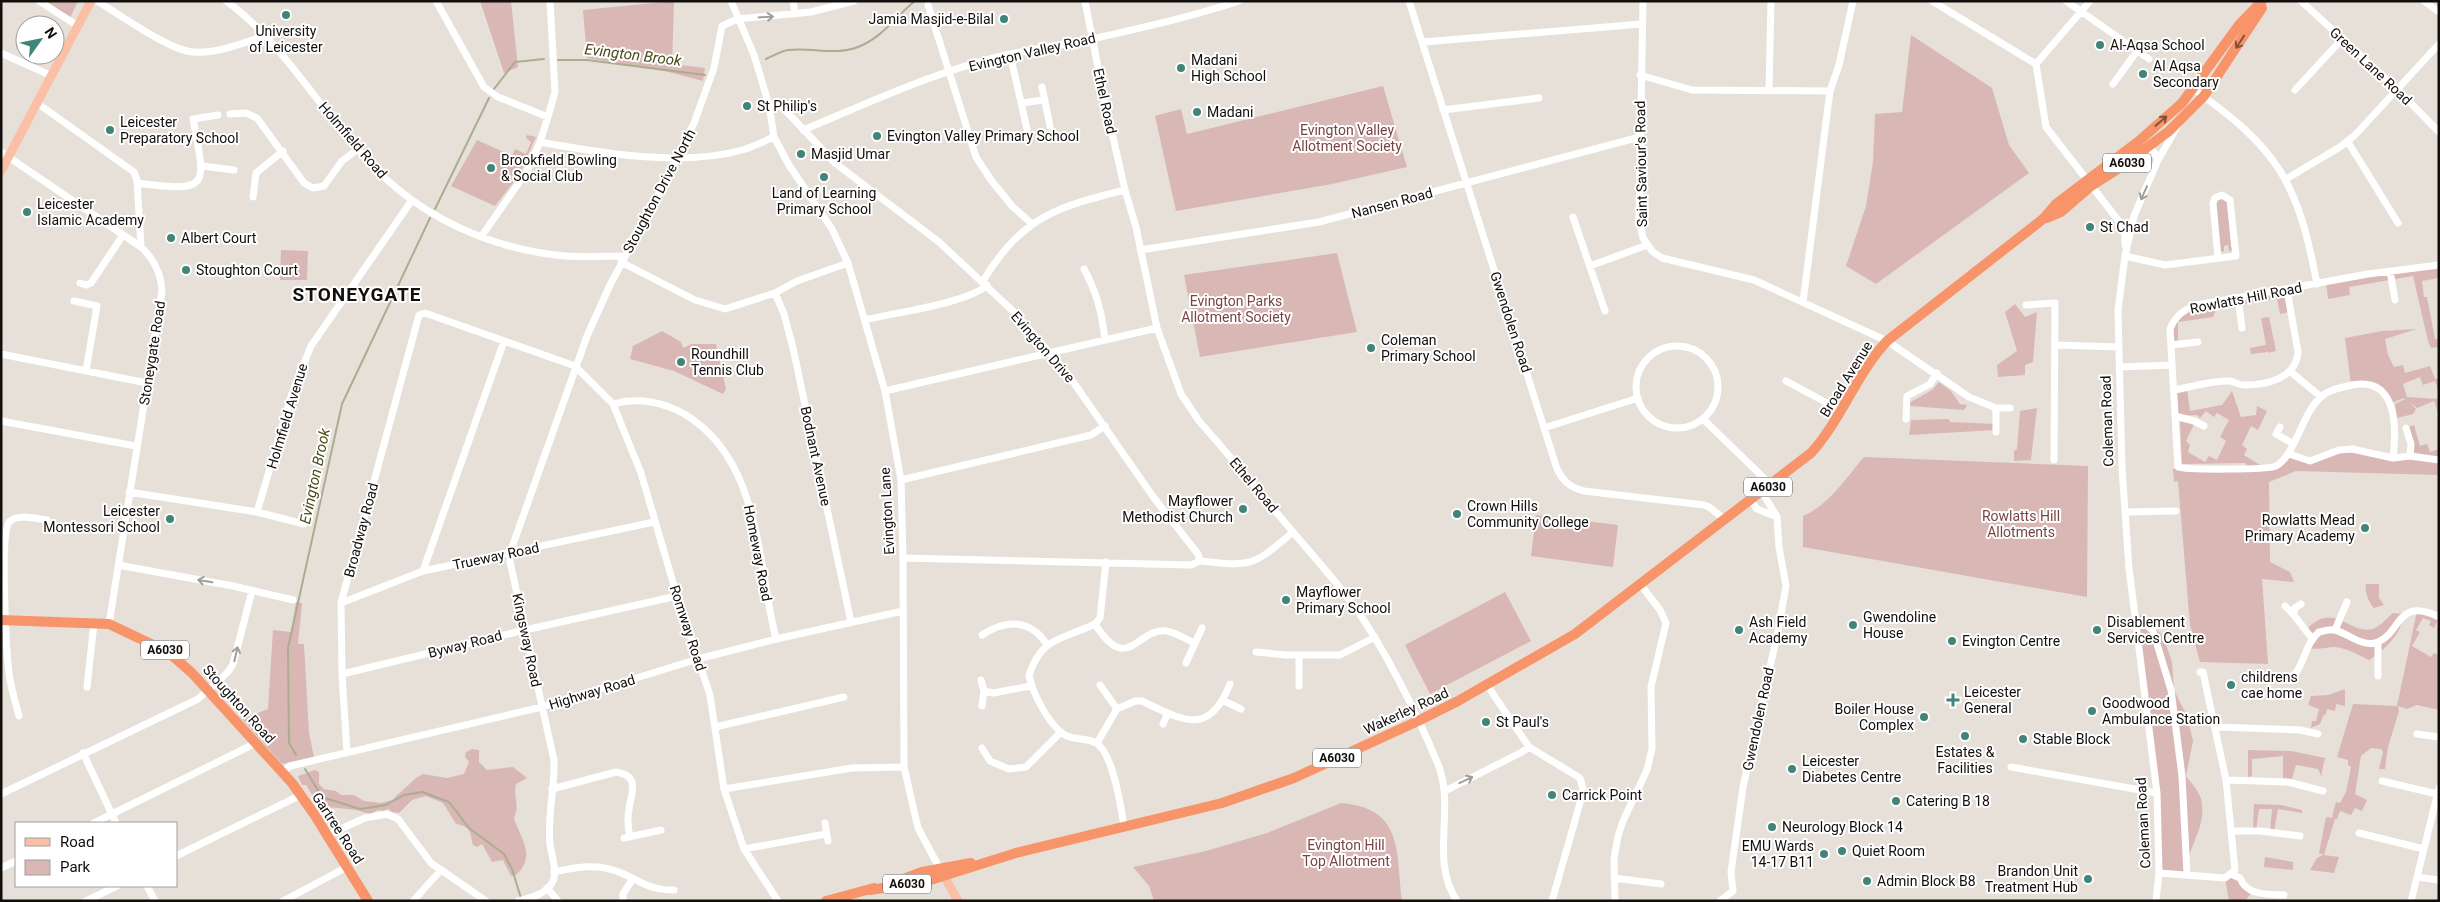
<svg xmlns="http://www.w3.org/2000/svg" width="2440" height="902" viewBox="0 0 2440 902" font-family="Roboto,sans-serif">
<rect width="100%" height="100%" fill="#e7e0d9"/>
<path fill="#d9b7b5" d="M46,1H78L70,18Z
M480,1H511L518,67L504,73Z
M674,1L672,64L705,68L703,81L669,72L587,58L583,10Z
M1911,35L1992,88L2009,145L2029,173L1876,284L1846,266L1866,206L1873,162L1875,114L1902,112Z
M1383,86L1407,167L1332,184L1176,211L1155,116L1181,109L1187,134Z
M527,135L536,137L519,175L495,206L451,186L477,140L512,156L515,149L526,154L531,142L526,138Z
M2219,198L2227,200L2231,247L2234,250L2229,251L2228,245L2224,246V251L2220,252L2216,201Z
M281,250L308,251L307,280H280Z
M1337,253L1357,332L1200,357L1184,275Z
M2439,265V278L2422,281L2424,297H2427L2435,339H2439V351L2437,347L2431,348L2428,341L2413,276L2349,287L2350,295L2328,299L2326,283Z
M2287,290L2289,312L2280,314L2277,299L2239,305L2238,298Z
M2231,302L2236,307L2216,310L2213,317L2178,322V340L2175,341C2169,329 2180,314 2191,309C2203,304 2219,304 2231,302Z
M2015,304L2025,317L2037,312L2033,362L2025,365V375L1998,377L1997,365L2017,351L2005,312Z
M2269,317L2276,351L2268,353L2267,350V352L2251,354L2250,348L2266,345L2261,318Z
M2417,329L2385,339L2388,355L2394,367L2403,365L2405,373L2430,366L2435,379L2439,378V393L2435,381L2423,385L2420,377L2403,384L2407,397L2439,399V415L2434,401L2417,408L2409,402L2416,409L2413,414L2397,418L2395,404L2405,399L2404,398L2389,404L2377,387L2351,385L2345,338L2382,331Z
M662,331L681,342L683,348L692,344H716L726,389L723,394L674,371L630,359L633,346Z
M1939,382L1951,391L1960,404L1967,405L1964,410L1910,406L1909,403L1932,390Z
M2187,388L2190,411L2222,405L2232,391L2241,417L2256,415L2257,406L2267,411L2258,430L2251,426L2242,445L2247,449L2244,455L2263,467L2247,466L2245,463L2182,464L2180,422L2184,420L2195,422L2186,441L2190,445L2188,452L2205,462L2209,456L2217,460L2226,441L2220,437L2229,420L2217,413L2214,417L2206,411L2200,418L2197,415L2175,416V391Z
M2037,408L2031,460L2014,461V451L2017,449L2020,411Z
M1949,419L1950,422L1996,424V430L1909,435L1911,420Z
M2414,425L2420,446L2427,444L2430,452L2439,449V475L2296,471L2269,482L2270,562L2290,572L2294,582L2262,579L2268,664L2200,662L2190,625L2178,481L2174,482L2173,469L2178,467L2270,468L2289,454L2310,461L2339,450L2393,458L2410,456L2406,428Z
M1864,457L2088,466L2087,597L1803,547V516C1829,505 1846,478 1864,457Z
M1536,515L1618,525L1613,567L1531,556Z
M2366,584H2379V598L2384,605L2374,608C2369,603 2364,591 2366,584Z
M1505,592L1531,641L1430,694L1405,645Z
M296,602L302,603L298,644H304L309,733L314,757L282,764L242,719L268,709L273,630L291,632Z
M2417,611L2439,617L2434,628L2429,625L2431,621L2423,618L2416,630L2420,632L2412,646L2431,657L2434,653L2439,655V710L2417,705L2407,709L2398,706L2399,711L2388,747L2385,769H2379L2383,752L2381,749L2371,748L2361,756L2355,794L2367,800L2362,811L2355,808L2351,815L2340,811L2337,819H2335L2324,855L2339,857L2334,873L2310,870L2317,858L2323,855L2319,853L2326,817L2334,818L2332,817L2336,802L2340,803L2346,792L2351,767L2348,765V760L2337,757L2353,704L2397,706Z
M2393,613L2405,614C2400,635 2386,649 2369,660C2358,655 2347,648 2335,647C2324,647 2317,651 2307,647L2312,638L2305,631C2334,599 2348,635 2372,629C2380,627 2387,618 2393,613Z
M2141,614L2163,636L2172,662L2174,690L2187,716L2193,741L2186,776C2191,783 2199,791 2201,799C2208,828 2186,846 2187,874L2159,873L2157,793L2135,625Z
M2345,689V706L2336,704L2335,711L2327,709L2326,714L2323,716L2320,724L2311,728L2312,721H2316L2319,709L2308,705L2311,696L2328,695Z
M472,749L479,750V762L487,770L513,767L527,778L516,784C513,796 520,806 514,818C520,838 537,856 516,875L511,876L503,860L492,862L482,844L477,847L473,845C470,831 471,827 456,824L443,803L426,796L412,800L399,813L392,812L388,809L384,811L378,810L370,814L356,810L318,806L313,801V796L306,785H302L298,776L315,770L319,772V784L324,789L336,791L341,795H354L364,801L381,803L392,800L416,778L423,774L447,778L464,774L469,762L465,757L466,752Z
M2248,750L2291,751L2325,758L2321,776L2318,769L2296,765L2291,782H2283V756L2252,759V776L2248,777Z
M1341,803C1404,808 1396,852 1402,901H1154L1149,886L1133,867L1206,851L1267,833Z
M2254,804L2281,805L2302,810V813L2278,809L2274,832H2270L2272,809H2259L2256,831H2253Z
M2265,857L2293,862V870L2264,867Z
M2231,874L2252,892L2246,900L2229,901L2225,878Z"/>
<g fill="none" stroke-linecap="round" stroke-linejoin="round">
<path stroke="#aaad8f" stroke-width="2" d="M766,59C773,56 781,51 788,50C811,47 835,56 858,47C882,38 896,16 915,1
M558,60H587L705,75
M494,89L515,62L544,59
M435,209L489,98
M296,755L289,743L288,648L342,404L430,218
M305,769L322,797L360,809L386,805L404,795L422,792L449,802L469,828L504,854L512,869L521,898"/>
<path stroke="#fff" stroke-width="7" d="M39,1L78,26
M97,1C119,14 170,51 193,52C218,54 242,43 265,36
M226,1C264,28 293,68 321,104C341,128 360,154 383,176C429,220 493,248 556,255C579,258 602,256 625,256
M436,1L484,87L498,97L548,117
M731,1L754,55L769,105L774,137L789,165L832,229L848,263L885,391L901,480L903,558L904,767L918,828L941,871
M793,1L795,14
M1085,1L1104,98L1125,190L1136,227L1157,328L1181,394L1199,421C1231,457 1261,494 1292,531C1314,557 1337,582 1357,610C1389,657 1416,712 1438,764C1456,810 1429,859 1457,901
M1409,1L1557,469C1564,482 1569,487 1584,491L1704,505L1709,507L1724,519
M1643,1L1639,220L1643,238L1652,251L1662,258L1754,280L1887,341L1969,397L1996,408V432
M1932,1L2036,64
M2066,1L2149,59
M2090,1L2036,64L2046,127L2121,224L2125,233V245
M2301,1L2397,89L2439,132
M2424,1L2439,12
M928,5L976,157L991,180L1012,206L1032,224
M1423,42L1642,24
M1,53L52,76
M1010,54L1027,129
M1640,75L1692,90L1830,91
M2113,84L2137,51
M1042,87L1050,126
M2193,89C2279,149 2298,183 2317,284
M1769,90L1771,1
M2295,90L2343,38
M37,103L134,172L137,180L141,247
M1022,103L1043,100
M769,105L780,106L786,111L835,163L939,242L1016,314L1067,373L1154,498L1198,554L1200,561C1253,567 1253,566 1293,532
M1443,110L1539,98
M230,114L246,113L257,118L304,183L313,188L324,186L342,161L358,149
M803,130C871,102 938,70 1010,54C1037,48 1065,45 1092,39C1141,28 1191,17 1239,1
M540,142C600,153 683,167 742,150C753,147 764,141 774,137
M2348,142L2398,223
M2145,146L2154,152L2158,160
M1,152L141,247C154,259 161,273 162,291L109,624
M202,166L234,170
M2286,179L2340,147L2355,135L2439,44
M138,183C211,193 206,187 193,119L218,115
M253,197L256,173L283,151
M1573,217L1605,311
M481,237L527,171L540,142L548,117L555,92L550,1
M1140,250L1319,222L1640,137
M2125,256L2165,265L2236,256L2230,200L2222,195L2215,198L2213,203L2218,258
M621,262L695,300L725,309L775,293L797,281L848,263
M1590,266L1647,245
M1084,269C1097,293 1102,313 1105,340
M2390,271L2395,300
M983,281C1022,217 1056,207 1125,190
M80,283L86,285L91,283L123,235
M775,293L784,314L793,348L851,622
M2238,298L2242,328
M74,301L97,306L86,371
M1803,302L1830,91L1839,65L1853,1
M2026,305L2055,303L2054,460
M865,320C892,313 969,303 987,285
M2055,345L2118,347
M2171,345L2198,342
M1636 387a41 41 0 1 1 82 0a41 41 0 1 1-82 0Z
M1,354L147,383
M575,366L613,404L641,473L677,596L710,695L724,789L744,849L778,901
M2119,367L2172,365
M2291,372L2321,397
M1786,381L1842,411
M2175,390C2190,387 2214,380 2229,381C2234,381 2238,385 2244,385C2266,385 2296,379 2298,352L2287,290
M885,391L1157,328
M613,404C638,397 664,402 686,415C761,461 757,563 776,639
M1996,408H2010
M2175,416L2194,421L2204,426
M1703,419L1771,485
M1906,419L1907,396L1930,384L1937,373
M1,421L136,446
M2280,427L2276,434L2292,443
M1544,428L1638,398
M2406,428L2411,444L2410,456
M2289,454L2310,461L2339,450L2352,449L2393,458L2410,456L2439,460
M2393,458C2397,427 2397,376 2352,385C2341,388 2329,389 2321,397C2302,413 2295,456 2276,466C2269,470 2186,470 2178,467L2170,329C2175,316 2184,309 2197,305L2368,274L2439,265
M901,480L1091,435L1105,426
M129,492L257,512L304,524
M1750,500L1757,509L1777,517
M257,512L292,393L311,346L412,200
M2126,512L2176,511
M903,558L1191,565L1200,561
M1106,562L1100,618L1095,624C1062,640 1042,636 1029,675C1032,692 1050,728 1067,736C1076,740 1088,738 1096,743C1113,752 1121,808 1124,826
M118,565L233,586L293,600
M423,571L504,341
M341,603L423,571L654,522
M2285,606C2295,614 2302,627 2312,638
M2294,614L2295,608L2301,604
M1095,624C1128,676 1136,628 1166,631C1175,632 1186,639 1194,643
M2135,625H2147L2153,631L2171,690L2182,776L2187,874
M2335,630L2347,602
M982,635C1006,619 1031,619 1047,645
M2378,642V676
M1256,652L1286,655H1340L1375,637
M1186,663L1202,628
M342,674L525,630L677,596
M2295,674C2306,660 2305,644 2319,632C2323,631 2329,629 2334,630C2349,633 2361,648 2378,642C2401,633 2397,596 2439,617
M981,680L984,691L982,706
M1487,685L1529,747L1580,778L1583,789L1582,796L1552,901
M1299,686V656
M87,687L94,623
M984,691L993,693L1031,686
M1224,701L1241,709
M1117,709L1135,701H1142C1184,721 1209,737 1230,684
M19,716C16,704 12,692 10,679C6,657 0,535 9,522C18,513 36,519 47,520
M1163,724L1168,713
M715,727L844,697
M2216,727L2300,730L2318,734
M2417,734L2439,737
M1097,743L1117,709L1100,685
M982,748L990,761L1009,769L1026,767L1061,732
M347,752L342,674L341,603L419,315L425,313L575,366
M83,753L116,823
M2011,767L2157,793
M283,772L290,766L542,707L698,659L776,639L903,611
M2226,780L2288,782L2323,791
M2382,781L2437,794
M2439,788L2417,877L2439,880
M552,789L616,772C641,776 631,793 629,809C627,819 628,828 630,837
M724,789L852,768L904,767
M1445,791L1522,752L1529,747
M1,794L198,699L228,672L233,664L252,591
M94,823L256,743
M825,823L828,841
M2231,831H2260L2300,836
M2359,833L2424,849
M327,835L365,818L387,814L398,819L431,863L486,901
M624,838L661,830
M744,849L826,834
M176,856L301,795
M1,868L16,861
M554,872C577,867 597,863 619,872C641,881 648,890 674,890
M2159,873L2225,878L2235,870L2226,780L2203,672H2200
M2231,874L2240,878C2247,896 2267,894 2284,895
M1614,878L1661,884
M147,886L155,901
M547,888L558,901
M86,901L117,886
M283,901L347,867
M413,901L441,870
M518,901C529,898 545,895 552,883C558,873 552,857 550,845C547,816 555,789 554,760L510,562V553L587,336L610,285L671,171L694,123L714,68L722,26L737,19L811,12L854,1
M623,901V894L632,880
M1615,901L1614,859L1618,836L1623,821L1647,770L1652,749L1651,687L1666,623L1660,610L1640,584
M1720,901L1733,891L1731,872L1743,787L1778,631L1786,586L1779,547L1777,517L1762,492
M2156,901L2159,873L2157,793L2129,568L2122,468L2118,310L2125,256L2134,216L2158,160L2177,127
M2411,901L2417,877"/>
<path stroke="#fbbfa6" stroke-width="9" d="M1,171L91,1
M944,876L958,901"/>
<path stroke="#f8946a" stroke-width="10" d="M2047,218L2061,212L2091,186L2121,167L2169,131L2204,96L2262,8
M1,620L109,624L168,652L192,673L292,783L314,814L368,901
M898,881L922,872L971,863
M870,890L924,882L1016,853L1222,803L1294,778L1418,721L1458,701L1575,634L1811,453C1842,419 1856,374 1887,341L2043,219L2056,204L2139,141L2182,103L2239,25L2262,1
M826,901L874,888"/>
</g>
<defs><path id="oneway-shaft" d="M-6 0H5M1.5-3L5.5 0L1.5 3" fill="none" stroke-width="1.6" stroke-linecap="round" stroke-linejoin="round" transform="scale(1.25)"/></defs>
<g stroke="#a09f9e">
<use href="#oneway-shaft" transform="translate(766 17) rotate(-3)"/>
<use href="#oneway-shaft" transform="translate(2144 193) rotate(114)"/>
<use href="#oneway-shaft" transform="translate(205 581) rotate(-170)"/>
<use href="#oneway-shaft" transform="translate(236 654) rotate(-77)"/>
<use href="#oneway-shaft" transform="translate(1466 780) rotate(-25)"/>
</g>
<g stroke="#84513b">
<use href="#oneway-shaft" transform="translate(2240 42) rotate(123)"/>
<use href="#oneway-shaft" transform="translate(2161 121) rotate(-41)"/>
</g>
<g fill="#418578" stroke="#fff" stroke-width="2">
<circle cx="286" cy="15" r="5"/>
<circle cx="1004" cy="19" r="5"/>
<circle cx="2100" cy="45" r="5"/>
<circle cx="1181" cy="68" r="5"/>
<circle cx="2143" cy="74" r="5"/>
<circle cx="747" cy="106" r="5"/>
<circle cx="1197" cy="112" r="5"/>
<circle cx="110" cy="130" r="5"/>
<circle cx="877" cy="136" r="5"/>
<circle cx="801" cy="154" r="5"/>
<circle cx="491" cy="168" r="5"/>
<circle cx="824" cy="177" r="5"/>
<circle cx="27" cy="212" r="5"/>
<circle cx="2090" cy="227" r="5"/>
<circle cx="171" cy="238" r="5"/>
<circle cx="186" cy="270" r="5"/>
<circle cx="1371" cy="348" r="5"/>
<circle cx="681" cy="362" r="5"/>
<circle cx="1243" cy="509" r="5"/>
<circle cx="1457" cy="514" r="5"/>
<circle cx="170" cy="519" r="5"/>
<circle cx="2365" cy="528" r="5"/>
<circle cx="1286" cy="600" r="5"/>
<circle cx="1853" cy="625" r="5"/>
<circle cx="1739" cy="630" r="5"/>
<circle cx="2097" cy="630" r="5"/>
<circle cx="1952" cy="641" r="5"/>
<circle cx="2231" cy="685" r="5"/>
<path d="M1950.5 692.5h5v5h5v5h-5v5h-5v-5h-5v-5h5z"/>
<circle cx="2092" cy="711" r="5"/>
<circle cx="1924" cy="717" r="5"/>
<circle cx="1486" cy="722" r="5"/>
<circle cx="1965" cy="736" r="5"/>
<circle cx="2023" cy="739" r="5"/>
<circle cx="1792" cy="769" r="5"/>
<circle cx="1552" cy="795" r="5"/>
<circle cx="1896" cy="801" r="5"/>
<circle cx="1772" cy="827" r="5"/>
<circle cx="1842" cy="851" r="5"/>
<circle cx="1824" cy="854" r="5"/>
<circle cx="2088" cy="879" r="5"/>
<circle cx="1867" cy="881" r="5"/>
</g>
<g text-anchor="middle" stroke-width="4" stroke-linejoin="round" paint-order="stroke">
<g fill="#fff" stroke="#585655" stroke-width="1">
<rect x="2103" y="153.5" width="48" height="19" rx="4"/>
<rect x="1744" y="477.5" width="48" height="19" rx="4"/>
<rect x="141" y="640.5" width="48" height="19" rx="4"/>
<rect x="1313" y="748.5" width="48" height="19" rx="4"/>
<rect x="883" y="874.5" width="48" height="19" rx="4"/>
</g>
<g font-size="12" font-weight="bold" fill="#110e0c">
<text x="2127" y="167">A6030</text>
<text x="1768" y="491">A6030</text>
<text x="165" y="654">A6030</text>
<text x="1337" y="762">A6030</text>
<text x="907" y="888">A6030</text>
</g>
<g font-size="14" fill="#110e0c" stroke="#fff" text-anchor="start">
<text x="994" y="24" text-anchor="end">Jamia Masjid-e-Bilal</text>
<text x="286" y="36" text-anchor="middle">University<tspan x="286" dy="16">of Leicester</tspan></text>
<text x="2110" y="50">Al-Aqsa School</text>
<text x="1191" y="65">Madani<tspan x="1191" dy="16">High School</tspan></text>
<text x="2153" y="71">Al Aqsa<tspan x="2153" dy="16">Secondary</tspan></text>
<text x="757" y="111">St Philip's</text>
<text x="1207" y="117">Madani</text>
<text x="120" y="127">Leicester<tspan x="120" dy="16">Preparatory School</tspan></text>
<text x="887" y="141">Evington Valley Primary School</text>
<text x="811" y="159">Masjid Umar</text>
<text x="501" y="165">Brookfield Bowling<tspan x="501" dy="16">&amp; Social Club</tspan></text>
<text x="824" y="198" text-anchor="middle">Land of Learning<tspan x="824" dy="16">Primary School</tspan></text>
<text x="37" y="209">Leicester<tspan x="37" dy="16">Islamic Academy</tspan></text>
<text x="2100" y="232">St Chad</text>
<text x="181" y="243">Albert Court</text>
<text x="196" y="275">Stoughton Court</text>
<text x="1381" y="345">Coleman<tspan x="1381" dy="16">Primary School</tspan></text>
<text x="691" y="359">Roundhill<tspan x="691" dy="16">Tennis Club</tspan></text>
<text x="1233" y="506" text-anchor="end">Mayflower<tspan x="1233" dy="16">Methodist Church</tspan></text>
<text x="1467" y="511">Crown Hills<tspan x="1467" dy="16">Community College</tspan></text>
<text x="160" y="516" text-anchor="end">Leicester<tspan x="160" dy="16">Montessori School</tspan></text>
<text x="2355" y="525" text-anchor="end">Rowlatts Mead<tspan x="2355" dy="16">Primary Academy</tspan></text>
<text x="1296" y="597">Mayflower<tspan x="1296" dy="16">Primary School</tspan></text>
<text x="1863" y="622">Gwendoline<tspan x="1863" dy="16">House</tspan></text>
<text x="1749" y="627">Ash Field<tspan x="1749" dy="16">Academy</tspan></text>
<text x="2107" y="627">Disablement<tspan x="2107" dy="16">Services Centre</tspan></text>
<text x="1962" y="646">Evington Centre</text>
<text x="2241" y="682">childrens<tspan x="2241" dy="16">cae home</tspan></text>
<text x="1964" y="697">Leicester<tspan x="1964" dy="16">General</tspan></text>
<text x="2102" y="708">Goodwood<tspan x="2102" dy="16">Ambulance Station</tspan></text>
<text x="1914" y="714" text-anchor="end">Boiler House<tspan x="1914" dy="16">Complex</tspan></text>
<text x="1496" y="727">St Paul's</text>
<text x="2033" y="744">Stable Block</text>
<text x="1965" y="757" text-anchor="middle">Estates &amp;<tspan x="1965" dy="16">Facilities</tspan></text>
<text x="1802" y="766">Leicester<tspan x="1802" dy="16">Diabetes Centre</tspan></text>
<text x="1562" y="800">Carrick Point</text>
<text x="1906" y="806">Catering B 18</text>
<text x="1782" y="832">Neurology Block 14</text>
<text x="1814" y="851" text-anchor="end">EMU Wards<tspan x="1814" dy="16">14-17 B11</tspan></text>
<text x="1852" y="856">Quiet Room</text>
<text x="2078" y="876" text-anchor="end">Brandon Unit<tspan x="2078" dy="16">Treatment Hub</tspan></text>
<text x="1877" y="886">Admin Block B8</text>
</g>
<g font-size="14" fill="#110e0c" stroke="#fff">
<text transform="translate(1032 52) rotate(-13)" y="5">Evington Valley Road</text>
<text transform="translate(2371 66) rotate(43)" y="5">Green Lane Road</text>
<text transform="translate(1105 101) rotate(78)" y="5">Ethel Road</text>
<text transform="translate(353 140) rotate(49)" y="5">Holmfield Road</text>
<text transform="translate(1641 164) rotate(-91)" y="5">Saint Saviour's Road</text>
<text transform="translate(659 191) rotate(-62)" y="5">Stoughton Drive North</text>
<text transform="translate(1392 203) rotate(-15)" y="5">Nansen Road</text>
<text transform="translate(2246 298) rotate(-11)" y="5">Rowlatts Hill Road</text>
<text transform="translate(1511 322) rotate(72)" y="5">Gwendolen Road</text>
<text transform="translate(1043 347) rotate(49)" y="5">Evington Drive</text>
<text transform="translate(152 353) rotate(-81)" y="5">Stoneygate Road</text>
<text transform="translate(1846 379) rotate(-58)" y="5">Broad Avenue</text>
<text transform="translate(287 416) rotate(-73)" y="5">Holmfield Avenue</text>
<text transform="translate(2107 421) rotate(-92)" y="5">Coleman Road</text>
<text transform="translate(816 456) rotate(78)" y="5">Bodnant Avenue</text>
<text transform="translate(1254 485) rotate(50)" y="5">Ethel Road</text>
<text transform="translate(887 511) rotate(-93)" y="5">Evington Lane</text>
<text transform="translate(361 530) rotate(-75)" y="5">Broadway Road</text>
<text transform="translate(758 553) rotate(79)" y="5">Homeway Road</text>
<text transform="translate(496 556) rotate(-12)" y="5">Trueway Road</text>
<text transform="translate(688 628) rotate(72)" y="5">Romway Road</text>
<text transform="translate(527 640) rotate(78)" y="5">Kingsway Road</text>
<text transform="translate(465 644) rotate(-14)" y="5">Byway Road</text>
<text transform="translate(592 692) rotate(-17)" y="5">Highway Road</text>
<text transform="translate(239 704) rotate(48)" y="5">Stoughton Road</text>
<text transform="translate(1406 711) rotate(-25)" y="5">Wakerley Road</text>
<text transform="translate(1758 719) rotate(-78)" y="5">Gwendolen Road</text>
<text transform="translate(2143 823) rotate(-93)" y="5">Coleman Road</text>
<text transform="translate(338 828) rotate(57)" y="5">Gartree Road</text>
</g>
<g font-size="14" fill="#784544" stroke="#fff">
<text x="1347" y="135">Evington Valley<tspan x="1347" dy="16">Allotment Society</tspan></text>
<text x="1236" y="306">Evington Parks<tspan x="1236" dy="16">Allotment Society</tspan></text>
<text x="2021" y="521">Rowlatts Hill<tspan x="2021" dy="16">Allotments</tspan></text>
<text x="1346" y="850">Evington Hill<tspan x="1346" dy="16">Top Allotment</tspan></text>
</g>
<g font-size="15" font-style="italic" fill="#494b19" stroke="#fff">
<text transform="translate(633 55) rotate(7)" y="5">Evington Brook</text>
<text transform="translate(315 476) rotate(-78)" y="5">Evington Brook</text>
</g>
<g font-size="19" font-weight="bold" letter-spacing="1" fill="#110e0c" stroke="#fff">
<text x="357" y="301">STONEYGATE</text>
</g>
</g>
<rect width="2440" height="902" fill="none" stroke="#110e0c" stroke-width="5"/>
<rect x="15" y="822" width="162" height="65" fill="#ffffff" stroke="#a09f9e"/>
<rect x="25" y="838" width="25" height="8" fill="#fbbfa6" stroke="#a09f9e"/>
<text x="60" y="847" font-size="15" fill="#110e0c">Road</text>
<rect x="25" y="860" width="25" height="15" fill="#d9b7b5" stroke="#a09f9e"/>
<text x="60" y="872" font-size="15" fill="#110e0c">Park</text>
<g transform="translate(40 40) rotate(57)"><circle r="24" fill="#ffffff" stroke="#a09f9e"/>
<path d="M0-4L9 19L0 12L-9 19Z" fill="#418578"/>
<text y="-8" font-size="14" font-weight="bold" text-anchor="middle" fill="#110e0c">N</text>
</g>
</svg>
